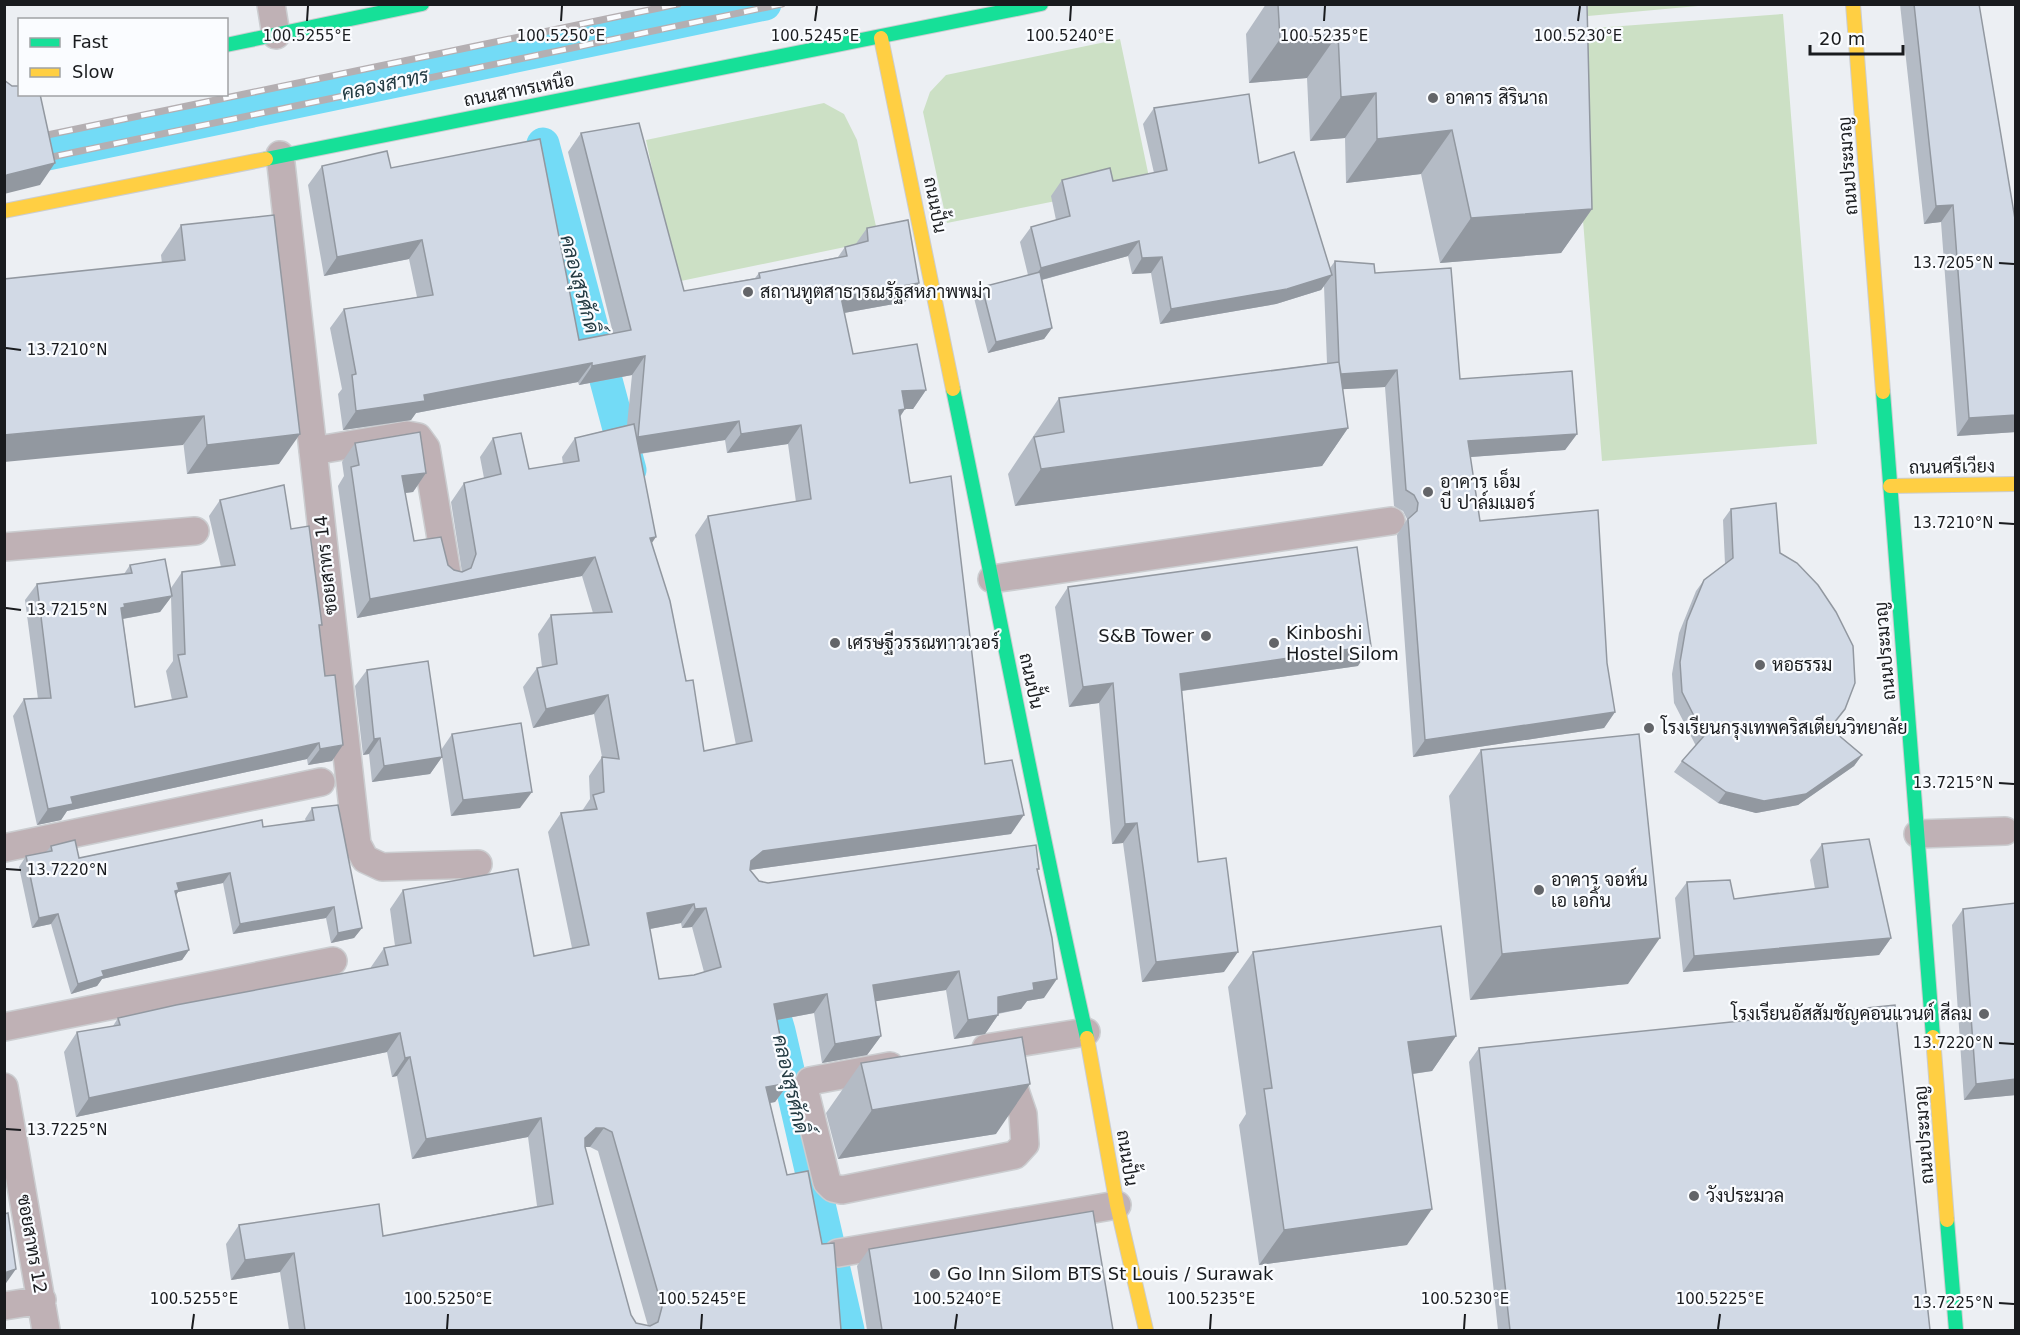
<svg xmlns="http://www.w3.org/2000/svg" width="2020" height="1335" viewBox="0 0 2020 1335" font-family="'DejaVu Sans',Sarabun,sans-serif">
<rect width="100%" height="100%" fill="#eceff3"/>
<path fill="#cce0c5" d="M1588,5V4L1709,5L1588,16Z
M1783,14L1817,444L1602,461L1568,30Z
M1120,39L1150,182L947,223L923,112L930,92L946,75Z
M824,103L844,114L857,140L879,240L676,282L646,140Z"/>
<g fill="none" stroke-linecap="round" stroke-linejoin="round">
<path stroke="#73dbf6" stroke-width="33" d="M543,144L630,470
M4,163L765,4
M766,987L779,1031L848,1330"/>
<g stroke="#cbcdd0" stroke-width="30">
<path id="street" d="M271,4L276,35
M280,155L357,844L365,859L382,867L478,864
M313,451L407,435L418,437L426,448L447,574
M4,547L195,531
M992,579L1391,521
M1918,834L2005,831
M4,848L321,782
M4,1027L333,961
M986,1048L1086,1032
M890,1066L810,1081L805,1092L827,1182L833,1188L842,1190L1015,1155L1025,1144L1023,1114L1007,1067
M4,1087L46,1330
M838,1253L1117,1205
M4,1306L42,1300"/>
</g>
<g stroke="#cbcdd0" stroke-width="16">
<path id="fast" d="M226,45L422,4
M266,159L1041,4
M953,389C998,605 1038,823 1087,1038
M1883,392L1933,1037
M1947,1220L1956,1330"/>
</g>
<g stroke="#cbcdd0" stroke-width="16">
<path id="slow" d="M1853,4L1883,392
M881,38L953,389
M4,211L266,159
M1890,486L2016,484
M1933,1037L1947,1220
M1087,1038L1117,1205L1146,1330"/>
</g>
<use href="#street" stroke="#bfb1b5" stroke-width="27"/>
<use href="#fast" stroke="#16e098" stroke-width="14"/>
<use href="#slow" stroke="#ffcf43" stroke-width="14"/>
<g stroke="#b4afb2" stroke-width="7">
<path id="rail" d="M4,144L678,4
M4,167L782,4"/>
</g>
<use href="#rail" stroke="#fafcff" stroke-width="4.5" stroke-dasharray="14" stroke-linecap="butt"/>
</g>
<path fill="#b4bbc5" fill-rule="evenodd" d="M1266,4H1587L1592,209L1561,253L1440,263L1421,174L1346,183L1345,138L1310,141L1307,78L1249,83L1246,34Z
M1900,4H1979L2016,225V432L1957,436L1941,222L1924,224Z
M1154,108L1259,163L1330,268L1335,261L1375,273L1460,379L1577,434L1565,450L1470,457L1480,521L1607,663L1615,712L1604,728L1413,757L1397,535L1406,521L1407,519L1403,511L1394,506L1385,387L1343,389L1348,428L1322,466L1015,506L1008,474L1059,398L1327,363L1324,286L1321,290L1276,304L1160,324L1151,273L1132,274L1128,256L1042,280L1052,328L1044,339L988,353L974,298L982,287L1028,275L1020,242L1031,227L1056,220L1051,196L1062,180L1113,181L1154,173L1143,124Z
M581,133L684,291L755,278L759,273L838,257L845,247L855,245L867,228L905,302L844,313L853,354L926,390L913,409H905L900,417L910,483L985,764L1011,834L750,870L759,881L768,883L1039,869L1037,871L1044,998L1027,1001L1021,1009L998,1014V1015L985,1034L954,1039L946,990L875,1001L881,1036L867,1055L822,1063L814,1013L777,1020L789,1083L775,1102L770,1103L787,1175L822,1244L841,1330H289L280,1272L231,1280L226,1244L239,1225L383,1236L537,1206L528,1137L412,1159L397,1076L392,1077L387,1052L76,1117L64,1052L77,1032L113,1026L118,1018L371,968V967L384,948L395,946L390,909L403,890L534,956L572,948L548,832L561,813L582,811L590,799L589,776L602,757L594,714L533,728L523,687L537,668L542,667L538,634L551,615L593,613L582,576L357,618L338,486L344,476L342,462L355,443L426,473L413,492L405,493L414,541L454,570L462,572L451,502L464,483L484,478L480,457L493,438L529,469L563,464L562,457L575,438L627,425L632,375L579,385L578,382L416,413L411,420L343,430L338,394L342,389L330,328L344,309L417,297L409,259L324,276L308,185L322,166L391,168L579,340L613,333L568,152ZM725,440L727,453L788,444L796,502L708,516L695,535L736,745L704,751L652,543L640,454ZM681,923L682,928L692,927L704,972L694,975L659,979L650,929ZM585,1147H590L598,1151L648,1326L636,1323L631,1315Z
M181,225L279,464L187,474L161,255Z
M220,500L291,529L320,629L332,761L308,765L307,759L67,811L61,820L37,825L13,716L24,699H38L25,600L37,584L124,574L130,565L171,588L182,572L221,567L209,516ZM171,597L173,661L166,671L172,700L135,707L123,619L160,612Z
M1731,509L1780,553L1845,709L1831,728L1862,755L1854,766L1798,805L1756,813L1718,803L1674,772L1682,761L1696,746L1674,703L1672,674L1679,633L1696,591L1704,580L1725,564L1723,520Z
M1068,587L1358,666L1182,691L1198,862L1224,972L1142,982L1123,843L1112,844L1099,703L1069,707L1055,607Z
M367,670L441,750L452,734L520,808L451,816L442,757L430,774L372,782L369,754L363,755L355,686Z
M1481,750L1628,984L1470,1000L1449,796Z
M312,808L362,928L354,938L331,943L326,918L233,934L223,883L178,892L176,895L189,950L182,960L102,979L97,986L71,994L51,924L32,928L19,867L26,856L46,852L51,846L79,858L263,827L306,821L305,819Z
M1822,844L1891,938L1879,955L1683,972L1675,898L1687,882L1734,899L1815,889L1810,860Z
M2016,903V1095L1964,1100L1952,925L1963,909Z
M1253,952L1456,1036L1432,1071L1413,1074L1407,1245L1259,1265L1239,1125L1246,1114L1228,987Z
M1479,1048L1930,1330H1498L1469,1062Z
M861,1063L996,1134L838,1159L826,1113Z
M869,1249L1113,1330H867L857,1266Z"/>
<path fill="#9298a0" d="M1338,34L1307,78L1249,83L1280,39Z
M1376,93L1345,138L1310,141L1341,97Z
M1452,130L1421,174L1346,183L1377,139Z
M55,163L40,185L4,194V179L7,175Z
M1953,205L1941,222L1924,224L1936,206Z
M1592,209L1561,253L1440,263L1471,218Z
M422,240L409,259L324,276L337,257Z
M1139,241L1128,256L1030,283L1041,268Z
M1162,257L1151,273L1132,274L1142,258Z
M1332,275L1321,290L1276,304L1160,324L1171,309Z
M919,283L905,302L827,316L841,297Z
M1052,328L1044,339L988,353L996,342Z
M645,356L632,375L579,385L592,366Z
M592,363L578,382L416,413L411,420L343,430L356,411L424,395Z
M1397,370L1385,387L1328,390L1340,374Z
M926,390L913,409H905L892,428L902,391Z
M2016,415V432L1957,436L1969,418Z
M204,416L183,445L4,462V435Z
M739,421L725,440L625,456L638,437Z
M801,425L788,444L727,453L741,434Z
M1348,428L1322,466L1015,506L1041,469Z
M300,434L279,464L187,474L207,445Z
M1577,434L1565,450L1457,458L1468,441Z
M426,473L413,492L389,495L402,476Z
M656,537L643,556L650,538Z
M595,557L582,576L357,618L370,599Z
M172,596L160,612L116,620L110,624L124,604Z
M1371,646L1358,666L1166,693L1180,674Z
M1113,683L1099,703L1069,707L1083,687Z
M608,695L594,714L533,728L546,709Z
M1615,712L1604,728L1413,757L1425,740Z
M380,738L369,754L363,755L374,739Z
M319,743L307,759L67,811L61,820L37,825L48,809L71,797Z
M343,745L332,761L308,765L320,749Z
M1862,755L1854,766L1798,805L1756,813L1718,803L1726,792Z
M442,757L430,774L372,782L384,766Z
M532,792L520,808L451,816L463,800Z
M1024,815L1011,834L750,870L751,861L763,851Z
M1137,823L1123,843L1112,844L1125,824Z
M230,873L223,883L178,892L172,901L177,883Z
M694,904L681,923L634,932L647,913Z
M334,907L326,918L233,934L240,924Z
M706,908L692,927L682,928L695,909Z
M58,914L51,924L32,928L39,918Z
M362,928L354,938L331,943L338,933Z
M1660,938L1628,984L1470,1000L1502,954Z
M1891,938L1879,955L1683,972L1694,956Z
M189,950L182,960L102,979L97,986L71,994L78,984L102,971Z
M1238,952L1224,972L1142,982L1156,962Z
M959,971L946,990L859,1004L873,985Z
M1057,979L1044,998L1027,1001L1021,1009L984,1016L998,997L1033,983Z
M827,994L814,1013L761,1023L774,1004Z
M998,1015L985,1034L954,1039L968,1020Z
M400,1033L387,1052L76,1117L89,1098Z
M881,1036L867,1055L822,1063L835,1044Z
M1456,1036L1432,1071L1383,1078L1408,1042Z
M410,1057L397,1076L392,1077L405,1058Z
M2016,1079V1095L1964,1100L1976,1084Z
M789,1083L775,1102L753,1106L766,1087Z
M1030,1084L996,1134L838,1159L872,1110Z
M541,1118L528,1137L412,1159L426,1139Z
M596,1128H604L590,1147H582L585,1138Z
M1432,1209L1407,1245L1259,1265L1284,1230Z
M294,1253L280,1272L231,1280L245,1260Z
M16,1269L4,1286V1273Z"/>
<path fill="#d1d9e5" stroke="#9298a0" stroke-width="1.5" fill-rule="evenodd" d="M1278,4H1587L1592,209L1471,218L1452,130L1377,139L1376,93L1341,97L1338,34L1280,39Z
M1914,4H1979L2016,225V415L1969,418L1953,205L1936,206Z
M4,80L12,86H20V94H40L55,163L7,175L4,179Z
M1249,94L1259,163L1294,152L1332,275L1287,289L1171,309L1162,257L1142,258L1139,241L1041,268L1031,227L1070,216L1062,180L1110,168L1113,181L1167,170L1154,108Z
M639,123L684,291L760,278L759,273L847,256L845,247L868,241L867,228L908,220L919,283L841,297L853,354L917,344L926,390L902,391L905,409L899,410L910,483L951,476L985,764L1012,760L1024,815L763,851L751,861L750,870L759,881L768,883L1036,845L1039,869H1037L1052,938L1057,979L1033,983L1034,990L998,997V1015L968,1020L959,971L873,985L881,1036L835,1044L827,994L774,1004L789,1083L766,1087L787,1175L808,1171L822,1244L834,1243L841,1330H305L294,1253L245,1260L239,1225L379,1204L383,1236L553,1204L541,1118L426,1139L410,1057L405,1058L400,1033L89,1098L77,1032L120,1025L118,1018L176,1005L388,965L384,948L411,943L403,890L518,869L534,956L589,945L561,813L597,809L593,795L604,792L602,757L619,759L608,695L546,709L537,668L557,664L551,615L612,612L595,557L370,599L351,467L359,465L355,443L420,432L426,473L402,476L414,541L441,537L448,565L454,570L462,572L471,568L476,554L464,483L501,474L493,438L521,433L529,469L579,461L575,438L634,424L656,537L650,538L670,601L686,681L693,680L704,751L752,741L708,516L811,499L801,425L741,434L739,421L638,437L645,356L592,366V363L424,395L425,401L356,411L352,375L356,374L344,309L433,295L422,240L337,257L322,166L387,151L391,168L540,139L579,340L631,330L581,133ZM694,904L695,909L706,908L721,967L694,975L659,979L647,913ZM596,1128H604L612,1132L662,1307L658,1322L650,1326L636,1323L631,1315L585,1147V1138Z
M274,215L300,434L207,445L204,416L4,435V279L185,260L181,225Z
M1335,261L1374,264L1375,273L1451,268L1460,379L1572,371L1577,434L1468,441L1480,521L1598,510L1607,663L1615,712L1425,740L1408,519L1417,511L1418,503L1414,495L1406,490L1397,370L1341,374L1339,362Z
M1040,272L1052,328L996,342L982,287Z
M1339,362L1348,428L1041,469L1034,437L1064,432L1059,398Z
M284,485L291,529L309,526L322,625H319L325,676L335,675L343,745L320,749L319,743L71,797L73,804L48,809L24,699L51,698L37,584L132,573L130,565L165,559L172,596L124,604L125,607L121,608L135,707L187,697L178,655L185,654L182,572L235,565L220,500Z
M1776,503L1780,553L1797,563L1818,585L1836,612L1853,646L1855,683L1845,709L1830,728L1862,755L1806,794L1764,801L1726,792L1682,761L1704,736L1682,692L1680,662L1687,621L1704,580L1733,558L1731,509Z
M1357,547L1371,646L1180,674L1198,862L1226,858L1238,952L1156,962L1137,823L1125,824L1113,683L1083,687L1068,587Z
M428,661L442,757L384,766L380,738L374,739L367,670Z
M521,723L532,792L463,800L452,734Z
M1639,734L1660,938L1502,954L1481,750Z
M338,805L362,928L338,933L334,907L240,924L230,873L177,883L179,890L175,891L189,950L102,971L104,976L78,984L58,914L39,918L26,856L52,851L51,846L75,840L79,858L262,820L263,827L314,820L312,808Z
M1869,839L1891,938L1694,956L1687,882L1730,880L1734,899L1828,887L1822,844Z
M2016,903V1079L1976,1084L1963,909Z
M1441,926L1456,1036L1408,1042L1432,1209L1284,1230L1264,1089L1272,1088L1253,952Z
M1895,1005L1930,1330H1510L1479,1048Z
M1022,1037L1030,1084L872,1110L861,1063Z
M1093,1211L1113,1330H882L869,1249Z
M8,1213L16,1269L4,1273V1214Z"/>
<path fill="none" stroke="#191b1e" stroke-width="2" d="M307,21L308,6M561,21L562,6M815,21L817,6M1070,21L1071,6M1324,21L1325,6M1578,21L1580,6M1999,263L2014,264M6,348L21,350M1999,523L2014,524M6,608L21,610M1999,783L2014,784M6,869L21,870M1999,1043L2014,1044M6,1129L21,1130M1999,1303L2014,1304M192,1329L194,1314M447,1329L448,1314M701,1329L702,1314M955,1329L957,1314M1210,1329L1211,1314M1464,1329L1465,1314M1718,1329L1720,1314"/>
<g fill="#636569" stroke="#fafcff" stroke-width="2">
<circle cx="1433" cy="98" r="6"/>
<circle cx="748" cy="292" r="6"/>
<circle cx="1428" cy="492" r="6"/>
<circle cx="1206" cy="636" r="6"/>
<circle cx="835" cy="643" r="6"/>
<circle cx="1274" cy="643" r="6"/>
<circle cx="1760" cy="665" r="6"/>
<circle cx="1649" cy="728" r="6"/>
<circle cx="1539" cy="890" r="6"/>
<circle cx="1984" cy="1014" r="6"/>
<circle cx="1694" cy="1196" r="6"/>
<circle cx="935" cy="1274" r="6"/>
</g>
<g text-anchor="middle" stroke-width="4.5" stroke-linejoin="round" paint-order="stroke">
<g font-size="18" fill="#191b1e" stroke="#fafcff">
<text transform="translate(519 90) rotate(-11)" y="6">ถนนสาทรเหนือ</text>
<text transform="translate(1848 166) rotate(-94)" y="6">ถนนประมวญ</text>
<text transform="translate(935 205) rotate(79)" y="6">ถนนปั้น</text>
<text transform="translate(1952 467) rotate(-1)" y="6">ถนนศรีเวียง</text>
<text transform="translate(326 565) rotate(-96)" y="6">ซอยสาทร 14</text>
<text transform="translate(1885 651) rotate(-95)" y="6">ถนนประมวญ</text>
<text transform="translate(1031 681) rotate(78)" y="6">ถนนปั้น</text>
<text transform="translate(1924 1135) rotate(-94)" y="6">ถนนประมวญ</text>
<text transform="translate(1127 1158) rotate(81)" y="6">ถนนปั้น</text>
<text transform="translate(32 1244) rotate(80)" y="6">ซอยสาทร 12</text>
</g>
<g font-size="18" fill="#191b1e" stroke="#fafcff" text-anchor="start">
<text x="1445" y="104">อาคาร สิรินาถ</text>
<text x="760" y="298">สถานทูตสาธารณรัฐสหภาพพม่า</text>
<text x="1440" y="488">อาคาร เอ็ม<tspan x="1440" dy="21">บี ปาล์มเมอร์</tspan></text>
<text x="1286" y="639">Kinboshi<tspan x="1286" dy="21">Hostel Silom</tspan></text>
<text x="1194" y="642" text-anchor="end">S&amp;B Tower</text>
<text x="847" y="649">เศรษฐีวรรณทาวเวอร์</text>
<text x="1772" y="671">หอธรรม</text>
<text x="1661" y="734">โรงเรียนกรุงเทพคริสเตียนวิทยาลัย</text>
<text x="1551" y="886">อาคาร จอห์น<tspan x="1551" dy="21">เอ เอกิ้น</tspan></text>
<text x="1972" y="1020" text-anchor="end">โรงเรียนอัสสัมชัญคอนแวนต์ สีลม</text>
<text x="1706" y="1202">วังประมวล</text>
<text x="947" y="1280">Go Inn Silom BTS St Louis / Surawak</text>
</g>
<g font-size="20" font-style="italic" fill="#233a42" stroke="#fafcff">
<text transform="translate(385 84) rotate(-12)" y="7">คลองสาทร</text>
<text transform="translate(580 284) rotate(75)" y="7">คลองสุรศักดิ์</text>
<text transform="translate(791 1084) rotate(77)" y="7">คลองสุรศักดิ์</text>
</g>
</g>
<g font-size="15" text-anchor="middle" fill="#191b1e" stroke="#fafcff" stroke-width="4.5" stroke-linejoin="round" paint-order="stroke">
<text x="307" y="41">100.5255°E</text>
<text x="561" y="41">100.5250°E</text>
<text x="815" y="41">100.5245°E</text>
<text x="1070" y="41">100.5240°E</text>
<text x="1324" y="41">100.5235°E</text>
<text x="1578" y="41">100.5230°E</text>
<text x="1953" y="268">13.7205°N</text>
<text x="67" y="355">13.7210°N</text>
<text x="1953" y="528">13.7210°N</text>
<text x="67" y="615">13.7215°N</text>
<text x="1953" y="788">13.7215°N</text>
<text x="67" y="875">13.7220°N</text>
<text x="1953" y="1048">13.7220°N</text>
<text x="67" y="1135">13.7225°N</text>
<text x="194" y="1304">100.5255°E</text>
<text x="448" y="1304">100.5250°E</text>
<text x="702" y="1304">100.5245°E</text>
<text x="957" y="1304">100.5240°E</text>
<text x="1211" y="1304">100.5235°E</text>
<text x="1465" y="1304">100.5230°E</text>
<text x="1720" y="1304">100.5225°E</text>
<text x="1953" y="1308">13.7225°N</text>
</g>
<rect width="2020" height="1335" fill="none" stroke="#191b1e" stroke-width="12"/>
<rect x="18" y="18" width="210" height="78" fill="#fafcff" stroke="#a0a2a5" stroke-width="1.5"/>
<rect x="30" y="38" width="30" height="9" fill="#16e098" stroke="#a0a2a5" stroke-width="1.5"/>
<text x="72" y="48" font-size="18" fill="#191b1e">Fast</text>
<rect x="30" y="68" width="30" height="9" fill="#ffcf43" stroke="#a0a2a5" stroke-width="1.5"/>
<text x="72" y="78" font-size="18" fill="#191b1e">Slow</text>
<path d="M1810 45v9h93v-9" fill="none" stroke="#191b1e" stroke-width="3"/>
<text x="1819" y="45" font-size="18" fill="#191b1e" stroke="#fafcff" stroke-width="4.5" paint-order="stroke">20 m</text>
</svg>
